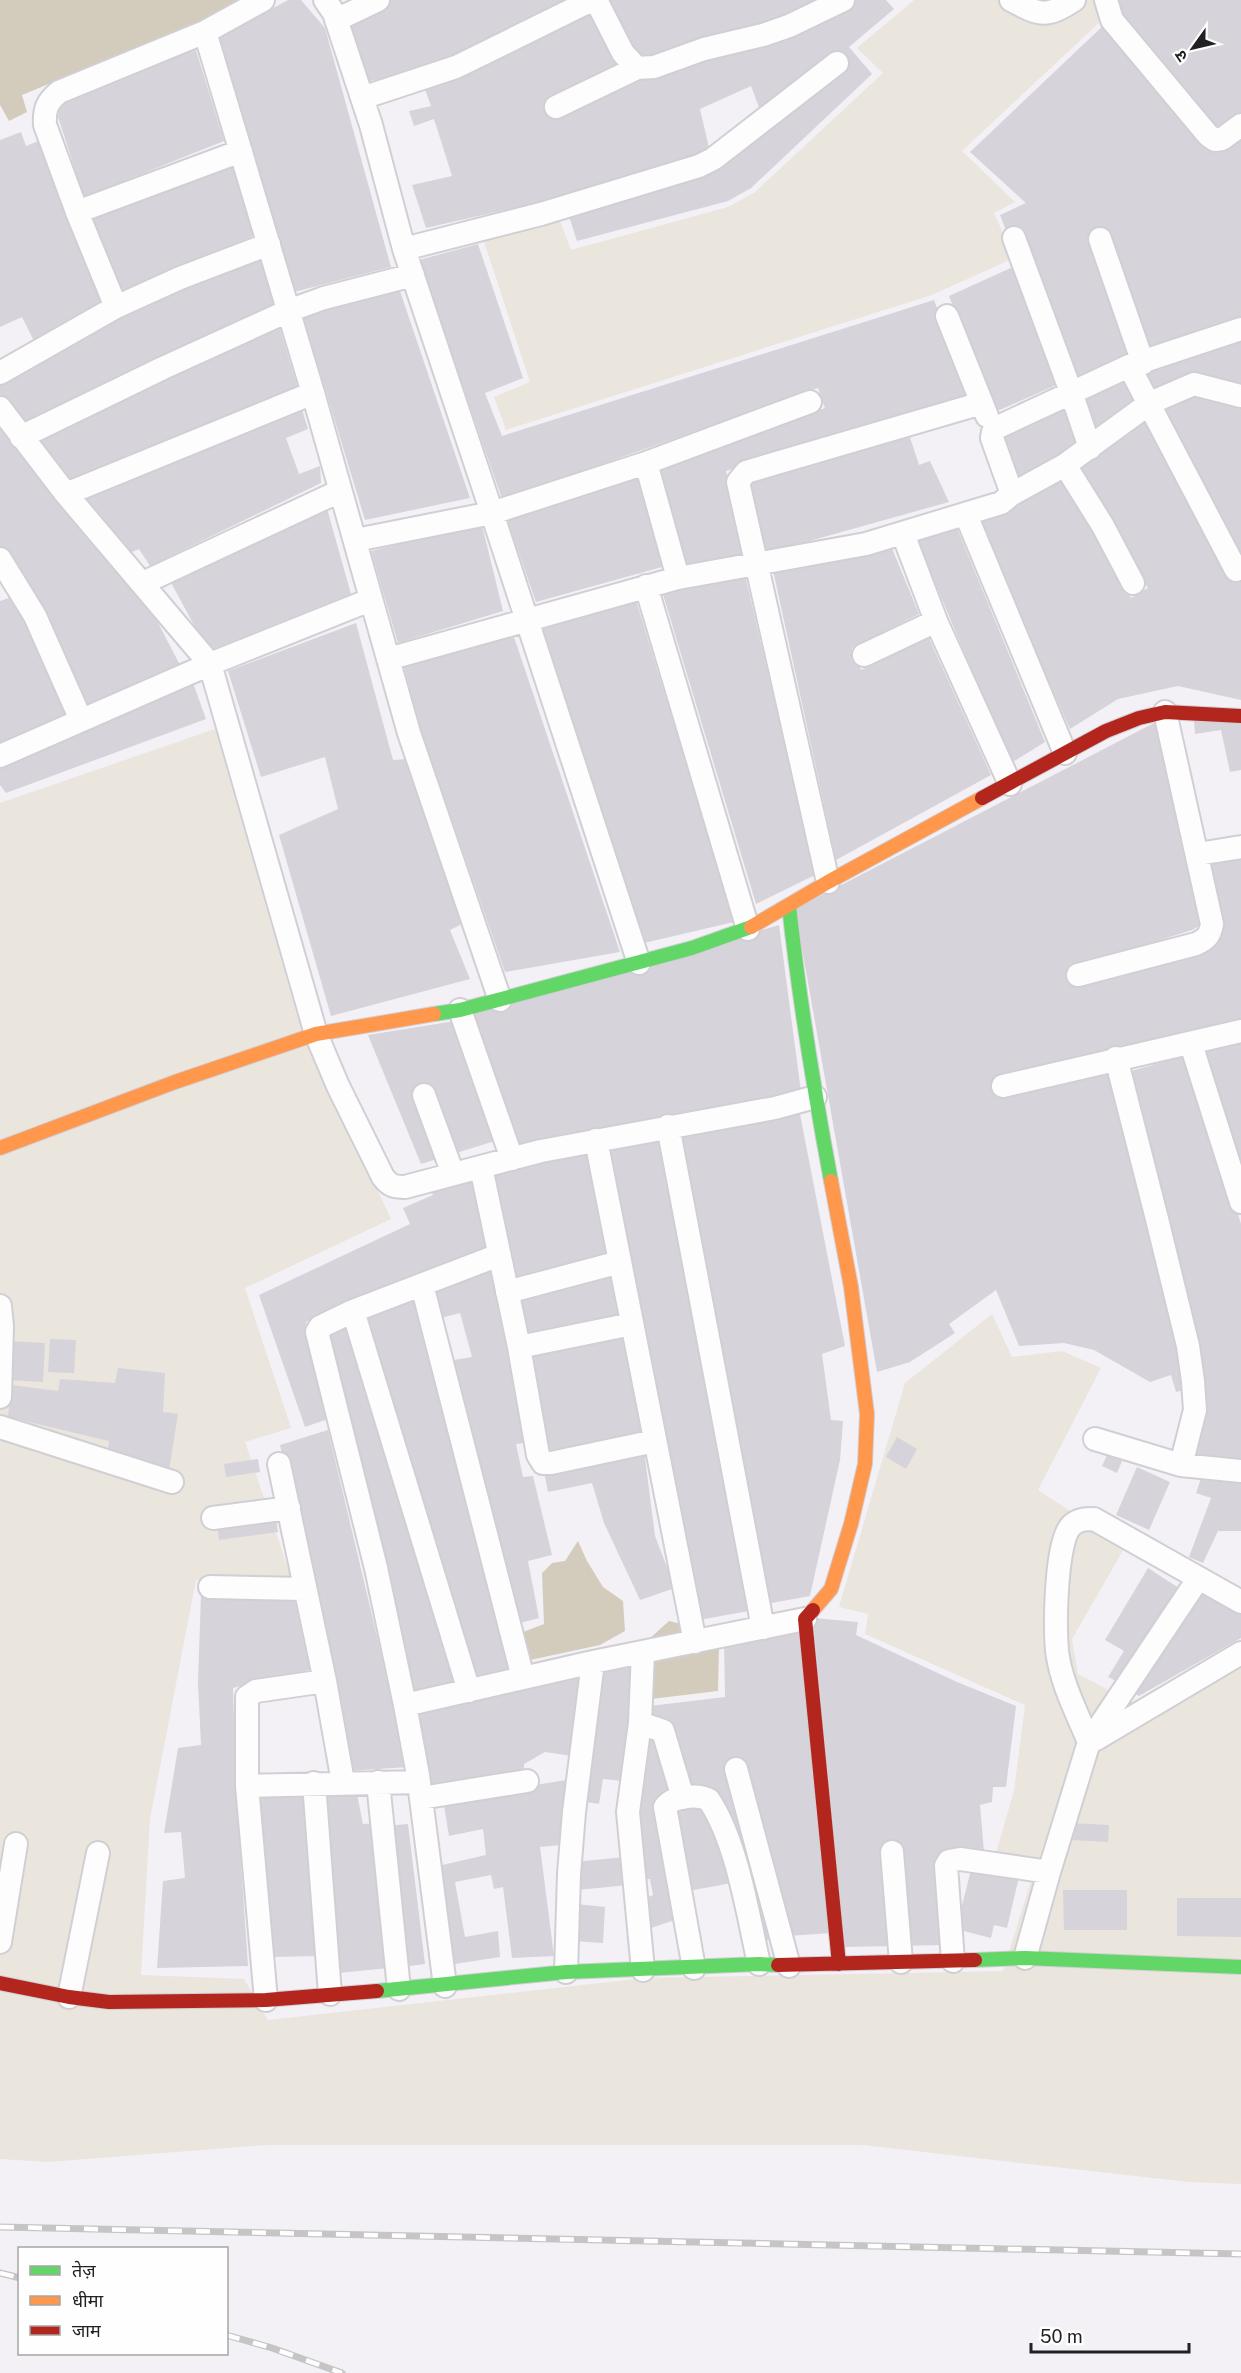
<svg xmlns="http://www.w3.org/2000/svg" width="1241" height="2373" viewBox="0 0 1241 2373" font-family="'Public Sans','Noto Sans Devanagari',sans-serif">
<rect width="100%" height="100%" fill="#f3f1f6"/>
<path fill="#eae5dd" d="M914,0H1100L1102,20L962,151L1015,202L994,213L1014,258L932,295L506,430L494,397L530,382L482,235L558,216L571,250L728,207L754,193L883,73L857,48Z
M215,729L298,1019L391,1219L245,1288L291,1428L245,1442L291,1577L196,1580L150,1819L141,1975L244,1979L268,2020L645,1978L1003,1971L1037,1862L996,1853L1014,1791L1025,1705L865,1634L868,1614L839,1607L905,1383L992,1314L1012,1357L1062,1351L1101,1368L1038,1490L1125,1547L1072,1639L1078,1674L1128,1700L1139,1704L1241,1648V2184L1188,2182L863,2145H266L48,2162L0,2159V803Z"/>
<path fill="#d3ccbd" d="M0,0H243L199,22L22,95L27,112L9,121L0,105Z
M578,1541L587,1561L603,1587L623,1601L625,1631L600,1645L530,1660L519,1639L523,1632L544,1624L542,1573L552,1563L565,1561Z
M669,1621L703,1629L719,1646L718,1691L651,1699L648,1640Z"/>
<path fill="#d6d3db" d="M288,0H301L325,28L391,267L294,292L218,38Z
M390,0H570L454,58L423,70L366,82L343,23Z
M604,0H831L826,4L647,60H636Z
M851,0H886L894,9L849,47L872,74L751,188L728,201L577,241L568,213L701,170L760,110L751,86L700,109L710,152L557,198L426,228L412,185L452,176L434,119L414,126L409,111L431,106L423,84L593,7L643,76Z
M1112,0H1241V114L1218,131L1112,5Z
M1106,23L1214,152L1241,131V321L1148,353L1102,228L1090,234L1133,353L1074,378L1016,226L1007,233L1000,215L1026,203L970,152Z
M195,47L224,141L84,197L58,117L60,103Z
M21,132L26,146L41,140L104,302L34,341L22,317L0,327V140Z
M231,164L255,235L120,291L90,218Z
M478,244L523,378L485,393L502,436L934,300L972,397L726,471L747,553L686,564L659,471L825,408L818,388L502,499L419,260Z
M263,253L274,305L158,359L24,426L0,394V380L119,312Z
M1015,266L1061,383L995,412L949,296Z
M400,291L470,498L365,520L303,316Z
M278,322L299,392L71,484L32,438Z
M1241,333V391L1151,397L1136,369Z
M1127,371L1144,401L1091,440L1078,393Z
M1195,395L1241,406V557L1161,407Z
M1068,400L1083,445L1016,483L999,435Z
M301,406L308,429L286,438L299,474L320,466L321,483L150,566L139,549L130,553L82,498Z
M1147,415L1233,583L1241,577V700L1178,686L1118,699L1070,729L976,519L1062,475L1131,598L1148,588L1075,465Z
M0,420L140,588L181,667L84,709L0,548Z
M908,431L919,465L930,461L949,502L763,554L745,479Z
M639,476L662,567L536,602L507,519Z
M326,505L351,594L208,651L169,579Z
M482,525L503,611L398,643L371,551Z
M957,528L1045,742L1011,763L917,540Z
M891,546L919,614L852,648L861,670L928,636L991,775L836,860L773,570Z
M745,575L815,875L756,904L662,591Z
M12,597L69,716L0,742V601Z
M636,600L734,922L644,943L540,630Z
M356,623L393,760L407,759L462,924L450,930L470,979L331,1016L279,835L338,809L325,757L261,777L228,671Z
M514,637L620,952L505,972L421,731L404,667Z
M192,680L206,719L6,793L0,785V763Z
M1194,720L1241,722V770L1230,772L1221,730L1195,734Z
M1156,722L1203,924L1192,930L1068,969L1072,983L1213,946L1207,859L1241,853V1022L1112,1066L1187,1389L1176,1392L1171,1375L1150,1382L1094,1350L1064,1343L1019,1346L996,1290L949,1324L955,1333L910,1362L877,1372L795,909Z
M779,925L801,1092L515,1146L469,1015Z
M455,1021L498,1140L421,1164L368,1035Z
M1241,1038V1181L1199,1049Z
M1187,1055L1241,1224V1465L1190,1458L1201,1411L1128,1072Z
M800,1114L845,1346L822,1354L831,1420L843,1421L840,1460L810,1596L766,1604L682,1132Z
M662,1135L754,1610L699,1620L603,1148Z
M590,1150L611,1255L513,1281L489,1170Z
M474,1173L492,1248L306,1322L331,1418L305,1427L259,1295L410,1224L403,1208L433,1195L430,1188Z
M492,1266L526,1443L516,1444L523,1477L533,1476L552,1555L528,1561L539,1618L520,1623L448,1361L472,1357L460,1313L437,1319L429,1290Z
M614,1270L624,1319L524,1338L514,1297Z
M417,1295L514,1670L472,1680L361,1315Z
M348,1326L460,1683L410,1697L323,1335Z
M625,1333L645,1436L548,1456L527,1353Z
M50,1339L76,1340L74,1373L48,1372Z
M8,1341L45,1343L43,1382L6,1380Z
M118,1368L165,1373L163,1412L178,1414L169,1470L108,1450L109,1441L8,1417L11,1385L58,1391L60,1379L115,1383Z
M328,1430L408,1767L348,1771L311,1585L280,1445Z
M897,1437L917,1449L906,1469L886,1457Z
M644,1450L655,1536L675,1588L640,1600L604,1523L592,1483L548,1492L544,1472Z
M1107,1455L1122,1461L1117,1473L1102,1466Z
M258,1459L260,1472L226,1477L224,1464Z
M1137,1467L1170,1482L1149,1530L1116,1515Z
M1202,1475L1241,1479V1531H1218L1203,1563L1189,1557L1211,1498L1196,1493Z
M276,1517L278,1532L219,1540L217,1524Z
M1148,1568L1182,1590L1122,1684L1108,1677L1124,1651L1105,1640Z
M1200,1587L1241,1609V1638L1139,1696L1130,1691Z
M201,1594L294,1599L313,1669L233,1688L236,1790L248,1966L157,1968L163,1881L185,1878L181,1832L164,1833L178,1748L201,1745L198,1682Z
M813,1618L858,1622L856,1635L957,1682L1016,1706L1006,1787H993L992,1802L980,1805L984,1852H941L944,1945L845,1947Z
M798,1629L831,1933L788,1936L739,1758L727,1761L774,1939L760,1941L735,1840L714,1789L689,1791L650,1715V1706L725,1697L724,1642Z
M635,1661L623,1781L603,1779L599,1804L581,1801L598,1669Z
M585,1671L572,1756L545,1752L524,1764V1772L429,1790L412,1711Z
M645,1736L658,1737L675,1793L678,1919L645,1930L641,1900L653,1895L650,1879H639L636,1820Z
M566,1780L561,1845L540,1847L554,1956L512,1958L503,1887L494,1889L491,1875L455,1882L465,1937L498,1931L500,1957L448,1965L438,1866L486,1855L483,1829L449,1836L443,1800Z
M305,1790L320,1956L273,1957L254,1792Z
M322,1794H357L363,1824L374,1823L389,1968L338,1973Z
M703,1802L732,1883L688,1891L671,1809Z
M1071,1823L1109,1825L1108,1842L1071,1840Z
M408,1824L425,1964L402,1967L386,1826Z
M625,1857L628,1885L577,1890L574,1862Z
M972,1866L1019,1877L1007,1928L994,1925L991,1938L956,1929Z
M1063,1890H1127V1930H1064Z
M1177,1898H1241V1937L1177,1936Z
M576,1904L605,1907L603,1943L574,1941Z"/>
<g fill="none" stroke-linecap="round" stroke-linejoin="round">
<g stroke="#d1cfd4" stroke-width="26">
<path id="street" d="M325,0L334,13L371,125L404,249L492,513L356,540
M596,0L623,53L637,68L654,67L704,49L763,35L789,26L843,0
M1011,0C1040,15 1045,19 1074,0
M1106,0L1112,20L1208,135L1215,140L1222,139L1241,125
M336,20L378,0
M205,32L313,393L409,733L500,1000
M362,98L456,67L592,0
M556,107L637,68
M77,212L241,151
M1014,238L1071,392L1090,448
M1100,239L1143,363
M404,249L541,214L699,166L713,159L837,63
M116,307L77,212L45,125C44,109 47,102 59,92L205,32L263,0
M947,316L987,416
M1129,366L1236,570
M0,373L116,307L180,278L269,244
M0,408L66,494L210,664L316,1034L338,1086L383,1177C390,1186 394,1187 405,1187L541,1151L775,1108L815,1097
M21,437L163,368L288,311L324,298L413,275
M1065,465L1150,403L1194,384L1241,396
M66,494L313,393
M1012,494L1065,465L1103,526L1133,583
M966,515L1065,753
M903,534L936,621L1010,784
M0,559L35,616L81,720
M678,578L646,463L810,402
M143,583L340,491
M646,586L748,929
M864,655L936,621
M388,659L678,578L866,544L1001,503L1012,494L992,438L993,432L996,428L1129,366L1241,329
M0,756L210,664L370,600
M1198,854L1241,847
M828,882L738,482L746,472L982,403
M639,963L492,513L646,463
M1078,975L1196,944C1207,939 1210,935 1212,924L1165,712
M460,1010L512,1159
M1191,1044L1241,1202
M1116,1058L1157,1219L1188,1346L1193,1381L1195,1410L1181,1465
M1003,1086L1241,1031
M424,1095L453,1174
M668,1126L763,1628
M596,1140L695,1642
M481,1167L519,1347L538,1455L543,1463H551L655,1441
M422,1285L523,1678
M507,1292L620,1262
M0,1306L2,1326L0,1397
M353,1311L469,1691
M519,1347L632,1324
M0,1427L172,1482
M1095,1439L1181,1465L1241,1471
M279,1464L325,1681L343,1782
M213,1518L289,1508
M210,1587L304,1589
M643,1652L640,1723L628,1812L643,1970
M405,1705L593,1662L805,1619
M640,1723L663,1731L683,1798
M1096,1739L1241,1653
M1089,1742C1077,1713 1061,1683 1057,1651C1055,1628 1055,1539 1072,1525C1079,1519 1086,1519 1094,1519L1241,1602
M736,1769L789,1966
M378,1782L399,1989
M314,1783L330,1994
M247,1786L419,1782
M421,1798L527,1781
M892,1852L901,1962
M0,1942L16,1844
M1025,1958L1049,1872L1089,1742L1198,1579
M953,1961L946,1866L949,1861L960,1859L1049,1872
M694,1968L665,1807C673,1796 698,1794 709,1800C737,1842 748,1915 759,1964
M566,1972L569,1874L574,1812L593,1662
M445,1986L418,1775L405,1705L376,1568L317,1332L320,1327L353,1311L499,1255
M69,1997L98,1853
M266,2000L247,1786V1697L256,1691L325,1681"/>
</g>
<g stroke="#d1cfd4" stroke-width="16">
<path id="fast" d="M789,906C799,998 814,1090 831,1181
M434,1014L460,1010L692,948L751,927
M975,1960L1025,1958L1241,1967
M377,1991L566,1972L759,1964L778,1965"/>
</g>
<g stroke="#d1cfd4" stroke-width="16">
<path id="slow" d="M751,927L828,882L982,798
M0,1148L175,1082L316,1034L434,1014
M813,1610L831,1589L851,1524L865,1464L867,1414L851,1287L831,1181"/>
</g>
<g stroke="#d1cfd4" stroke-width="16">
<path id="jam" d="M982,798L1106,731L1139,718L1165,712L1241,716
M813,1610L805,1619L839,1964
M778,1965L975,1960
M0,1983L69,1997L109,2002L266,2000L377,1991"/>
</g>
<use href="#street" stroke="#fdfdfe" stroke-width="22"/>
<use href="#fast" stroke="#63d668" stroke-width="14"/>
<use href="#slow" stroke="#ff974d" stroke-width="14"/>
<use href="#jam" stroke="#b3261e" stroke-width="14"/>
<g stroke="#c5c5c6" stroke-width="7">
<path id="rail" d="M0,2227L1241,2254
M0,2273L20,2278
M226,2335L272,2348L342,2373"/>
</g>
<use href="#rail" stroke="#fefefe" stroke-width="4.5" stroke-dasharray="14" stroke-linecap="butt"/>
</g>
<rect x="18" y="2247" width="210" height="108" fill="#fefefe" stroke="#a6a5a6" stroke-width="1.5"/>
<rect x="30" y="2266" width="30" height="9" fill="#63d668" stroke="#a6a5a6" stroke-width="1.5"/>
<text x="72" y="2277" font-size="18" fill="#212023">तेज़</text>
<rect x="30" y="2296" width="30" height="9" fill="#ff974d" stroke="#a6a5a6" stroke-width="1.5"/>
<text x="72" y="2307" font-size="18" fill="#212023">धीमा</text>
<rect x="30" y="2326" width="30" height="9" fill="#b3261e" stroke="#a6a5a6" stroke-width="1.5"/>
<text x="72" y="2337" font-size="18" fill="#212023">जाम</text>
<g transform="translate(1193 48) rotate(236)" stroke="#fefefe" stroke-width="4.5" paint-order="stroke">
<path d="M0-4.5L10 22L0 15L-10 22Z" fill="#212023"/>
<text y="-9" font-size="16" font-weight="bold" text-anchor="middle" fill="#212023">उ</text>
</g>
<path d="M1031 2343v9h158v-9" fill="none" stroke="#212023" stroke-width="3"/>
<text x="1040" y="2343" font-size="18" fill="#212023" stroke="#fefefe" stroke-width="4.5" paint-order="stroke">50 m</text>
</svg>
